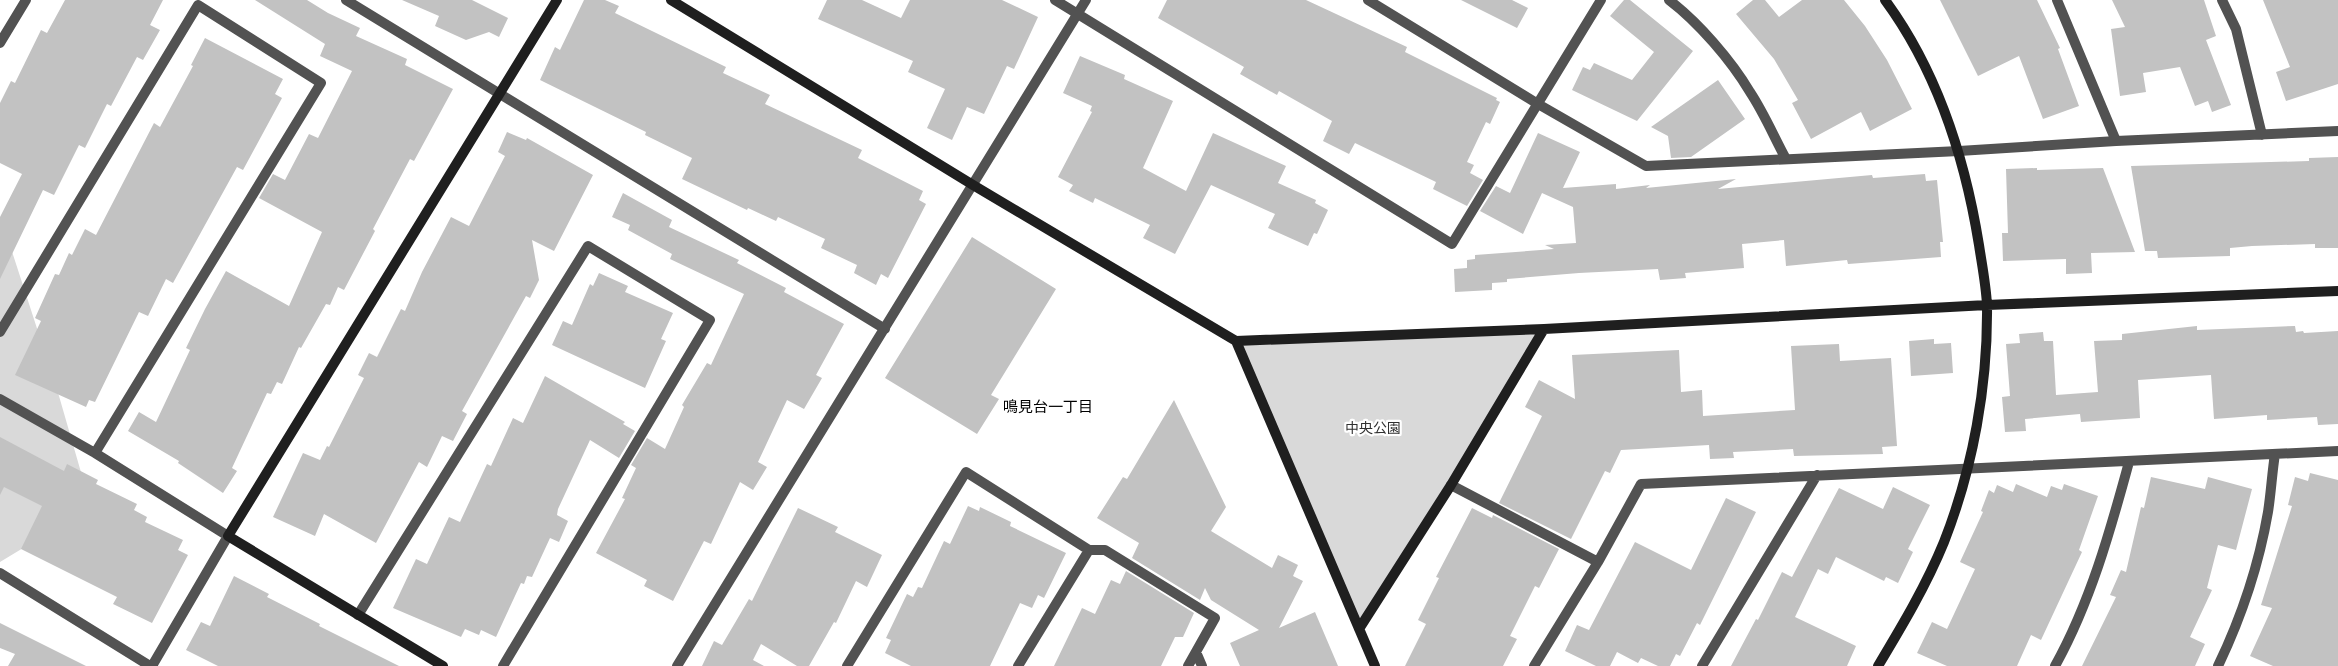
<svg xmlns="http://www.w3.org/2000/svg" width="2338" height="666" viewBox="0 0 2338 666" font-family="Overpass,'Noto Sans JP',sans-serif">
<rect width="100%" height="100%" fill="#fff"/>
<path fill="#d9d9d9" d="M0,222L4,227L59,396L91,507L0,562Z
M1544,329L1359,629L1236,341Z"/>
<path fill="#c2c2c2" d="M65,0H163L150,25L160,30L143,60L137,57L111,106L107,104L85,148L79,145L54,195L43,190L0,279V217L22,174L0,163V103L11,81L15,83L41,30L47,33Z
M255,0H307L328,13L360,28L356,36L407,59L405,65L453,89L414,161L410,159L373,229L375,231L344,290L338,287L330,305L326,304L301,348L299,347L282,384L277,382L271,394L267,393L232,468L237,471L223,493L178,463L179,461L128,431L139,412L156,422L190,350L186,348L205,309L226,271L289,306L322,232L259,198L273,174L285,180L309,134L318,138L352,71L320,56L325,44Z
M402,0H472L508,18L499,37L489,32L466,40L435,26L439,16Z
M584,0H605L619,6L615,13L726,67L723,73L770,95L765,104L862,150L858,158L923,191L919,200L926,204L888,278L881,274L876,285L854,273L857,265L821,248L825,239L778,217L776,221L748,208L747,210L682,179L692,158L645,135L646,132L540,80L555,47L560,50Z
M827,0H862L901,18L910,0H1002L1038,17L1014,69L1007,66L984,114L967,107L952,140L927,128L945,89L908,72L913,61L818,19Z
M1167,0H1306L1407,47L1405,52L1497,98L1496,100L1500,102L1490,124L1486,122L1467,162L1474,165L1470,173L1483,180L1467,206L1433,189L1436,182L1355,143L1349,154L1323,141L1332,121L1279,91L1277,95L1240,74L1244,67L1158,18Z
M1461,0H1512L1528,8L1517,28Z
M1624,0H1630L1693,51L1637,121L1572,90L1583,67L1590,70L1594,63L1632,80L1654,52L1610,16Z
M1753,0H1765L1779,17L1802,0H1844L1865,26L1887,60L1912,109L1870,131L1861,112L1811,139L1792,103L1798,100L1774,59L1736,14Z
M1940,0H2037L2060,48L2058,49L2079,106L2043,119L2019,56L1978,76Z
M2112,0H2204L2216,36L2206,40L2231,105L2212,112L2208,101L2195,106L2180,67L2143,73L2146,92L2120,96L2111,29L2125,27Z
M2263,0H2338V84L2286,101L2276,72L2290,67Z
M205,38L283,79L275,94L282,98L243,170L237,167L173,283L166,279L148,316L139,312L95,402L89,400L86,407L15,375L41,321L35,318L55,274L59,275L69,253L72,255L85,229L96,235L154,123L160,127L193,66L191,65Z
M1080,56L1125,75L1124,79L1173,101L1143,168L1186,191L1213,133L1286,166L1278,183L1316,200L1315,203L1328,210L1317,234L1314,233L1308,246L1268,228L1275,214L1211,185L1175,254L1143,238L1150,225L1095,198L1093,203L1069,191L1073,185L1058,177L1092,112L1090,111L1092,106L1063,93Z
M1718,80L1745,119L1691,157L1671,158L1668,136L1651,127Z
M507,132L526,140L527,138L593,175L554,251L532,240L539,280L530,298L526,296L462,411L467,414L453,441L442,436L427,467L419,462L376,543L324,514L315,536L273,517L303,453L320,460L327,446L329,447L364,378L358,375L369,353L377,357L401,309L405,311L422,272L451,217L469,226L505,156L498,152Z
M1538,133L1580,152L1563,188L1616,184V189L1650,185L1646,188L1736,179L1718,189L1872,175L1873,178L1925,174L1926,181L1937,180L1943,242H1940L1941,257L1848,264L1847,260L1786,266L1784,240L1742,244L1744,268L1685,273L1686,278L1660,280L1658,269L1579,273L1507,279V282L1492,283V290L1455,292L1454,269L1467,268V260L1475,259V255L1554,249L1545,245L1576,243L1573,207L1542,193L1523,234L1480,211L1496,186L1510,193Z
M2338,157V248H2315V244L2252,246L2230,248V256L2158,258L2157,251H2145L2131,166L2309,161V158Z
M2037,168V170L2103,168L2135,252L2091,253L2092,273L2066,274V259L2003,261L2002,233H2008L2006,169Z
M623,193L672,220L669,227L739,260L737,263L786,288L784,292L844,324L816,375L822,378L804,409L787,400L758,462L767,467L753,490L740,482L711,544L704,541L673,601L644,586L647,580L596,553L625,499L622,498L636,468L631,465L647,438L665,449L684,407L682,405L707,363L711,365L744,294L670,259L672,254L628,230L630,225L612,217Z
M972,237L1056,289L991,395L999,399L977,434L885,378Z
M599,273L628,286L625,292L673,313L661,339L666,341L645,388L552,345L563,321L572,325L590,284L593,286Z
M2197,326V330L2295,326L2296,332L2303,331L2304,333L2338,331V424L2318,425L2317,417L2267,420V415L2214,419L2211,375L2138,380L2140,418L2081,422L2080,414L2025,419L2026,431L2005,432L2002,397L2010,396L2006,344L2020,343L2019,334L2043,332L2044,341H2053L2056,395L2098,392L2094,341L2122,340V334Z
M1934,339V344L1951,343L1953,373L1911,376L1909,341Z
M1839,344L1840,361L1891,358L1897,446L1882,447L1883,454L1794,456L1793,449L1733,452L1734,458L1710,459L1709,445L1621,450L1610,473L1605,471L1571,539L1499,503L1542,416L1525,407L1539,380L1575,399L1572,355L1679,350L1681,392L1702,390L1703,416L1795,410L1791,346Z
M545,376L625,422L623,424L635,431L619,458L590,440L558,509L557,515L568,521L559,542L550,538L532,577L527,576L524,584L521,583L496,637L481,630L479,635L465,629L461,637L393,608L416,559L427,564L449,517L460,522L487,464L491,466L513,418L523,423Z
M1174,400L1226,507L1211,531L1272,568L1278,555L1298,565L1293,576L1303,581L1279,628L1315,612L1338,666H1240L1230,643L1259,630L1211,600L1205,588L1200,600L1132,558L1139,543L1097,518L1123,477L1127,479Z
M0,437L64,471L67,464L98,480L96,484L137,504L134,510L147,517L145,522L183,540L178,550L188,555L152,623L113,604L117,597L21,549L42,506L4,487L0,495Z
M2310,473L2338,480V666H2273L2250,656L2272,608L2261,605L2292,506L2288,505L2295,477L2308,481Z
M2151,477L2205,489L2208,477L2252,489L2236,550L2218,545L2207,588L2212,590L2190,637L2205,644L2195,666H2082L2116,597L2110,595L2121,570L2126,572L2141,507L2144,508Z
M2016,484L2047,497L2051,486L2062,490L2064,484L2098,496L2079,550L2082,552L2041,640L2031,635L2017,666H1947L1917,653L1932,622L1947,629L1975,569L1960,562L1983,512L1981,511L1989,490L1994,493L1997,485L2013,492Z
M1893,487L1930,505L1908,549L1913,552L1898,583L1886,577L1884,581L1836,557L1828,574L1818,569L1795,617L1856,646L1847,666H1731L1756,619L1758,620L1782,572L1792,577L1839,488L1883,509Z
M1726,498L1756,512L1700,625L1697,623L1680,656L1676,654L1670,666H1658L1641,658L1638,663L1617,652L1610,666H1596L1565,651L1577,625L1589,630L1635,542L1691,570Z
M968,506L979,511L980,507L1011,522L1010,526L1066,553L1044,598L1038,595L1032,608L1020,603L990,666H911L885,653L891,640L886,638L907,594L913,597L918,587L922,588L944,541L950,544Z
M798,508L838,527L835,532L882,555L867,587L856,581L836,623L834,622L809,666H797L761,644L753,660L764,666H702L714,641L722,645L749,599L752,601Z
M1472,508L1492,518L1493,515L1559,549L1539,588L1535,586L1510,636L1517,639L1503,666H1405L1426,624L1418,620L1439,578L1436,577Z
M1126,571L1194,613L1183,637H1175L1161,666H1054L1082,608L1095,614L1111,580L1120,584Z
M234,576L269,594L267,597L320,624L319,626L399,666H218L186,650L201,622L210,626Z
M0,623L86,666H8L15,654L0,648Z"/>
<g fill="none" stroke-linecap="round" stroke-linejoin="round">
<path stroke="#525252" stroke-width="10" d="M346,0L885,329
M1055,0L1452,244L1601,0
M1368,0L1538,104L1646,166L1959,151L2116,141L2338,131
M1669,0C1698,22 1731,60 1750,92C1764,113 1774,137 1786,159
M2057,0L2116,141
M2222,0L2236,29L2262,135
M0,43L26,0
M0,332L198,5L321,83L95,453
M0,399L95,453L228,536L152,666
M1451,485L1598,562
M1089,550H1105L1215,618L1188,666
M0,573L150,666
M358,615L588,246L710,320L503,666
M1196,652L1202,666
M677,666L1086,0
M847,666L966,472L1089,550L1018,666
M1534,666L1598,562L1641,484L2338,451
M1702,666L1817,475
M2055,666C2090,603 2110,532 2129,462
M2218,666C2241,618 2259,564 2268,512C2271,493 2272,473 2275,454"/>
<path stroke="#1f1f1f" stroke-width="10" d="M671,0L973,185L1236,341L1544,329L1987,305L2338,291
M1236,341L1375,666
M1359,629L1451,485L1544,329
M443,666L228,536L557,0
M1878,666C1902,626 1926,586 1944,542C1973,468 1988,385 1987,305C1986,285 1982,265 1979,245C1965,158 1938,72 1885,0"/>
</g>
<g text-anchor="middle" stroke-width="4.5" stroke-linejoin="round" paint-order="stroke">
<g font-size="14" fill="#303030" stroke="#fff">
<text x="1373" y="433">中央公園</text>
</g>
<g font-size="15" fill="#000" stroke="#fff">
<text x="1048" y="412">鳴見台一丁目</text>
</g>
</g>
</svg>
